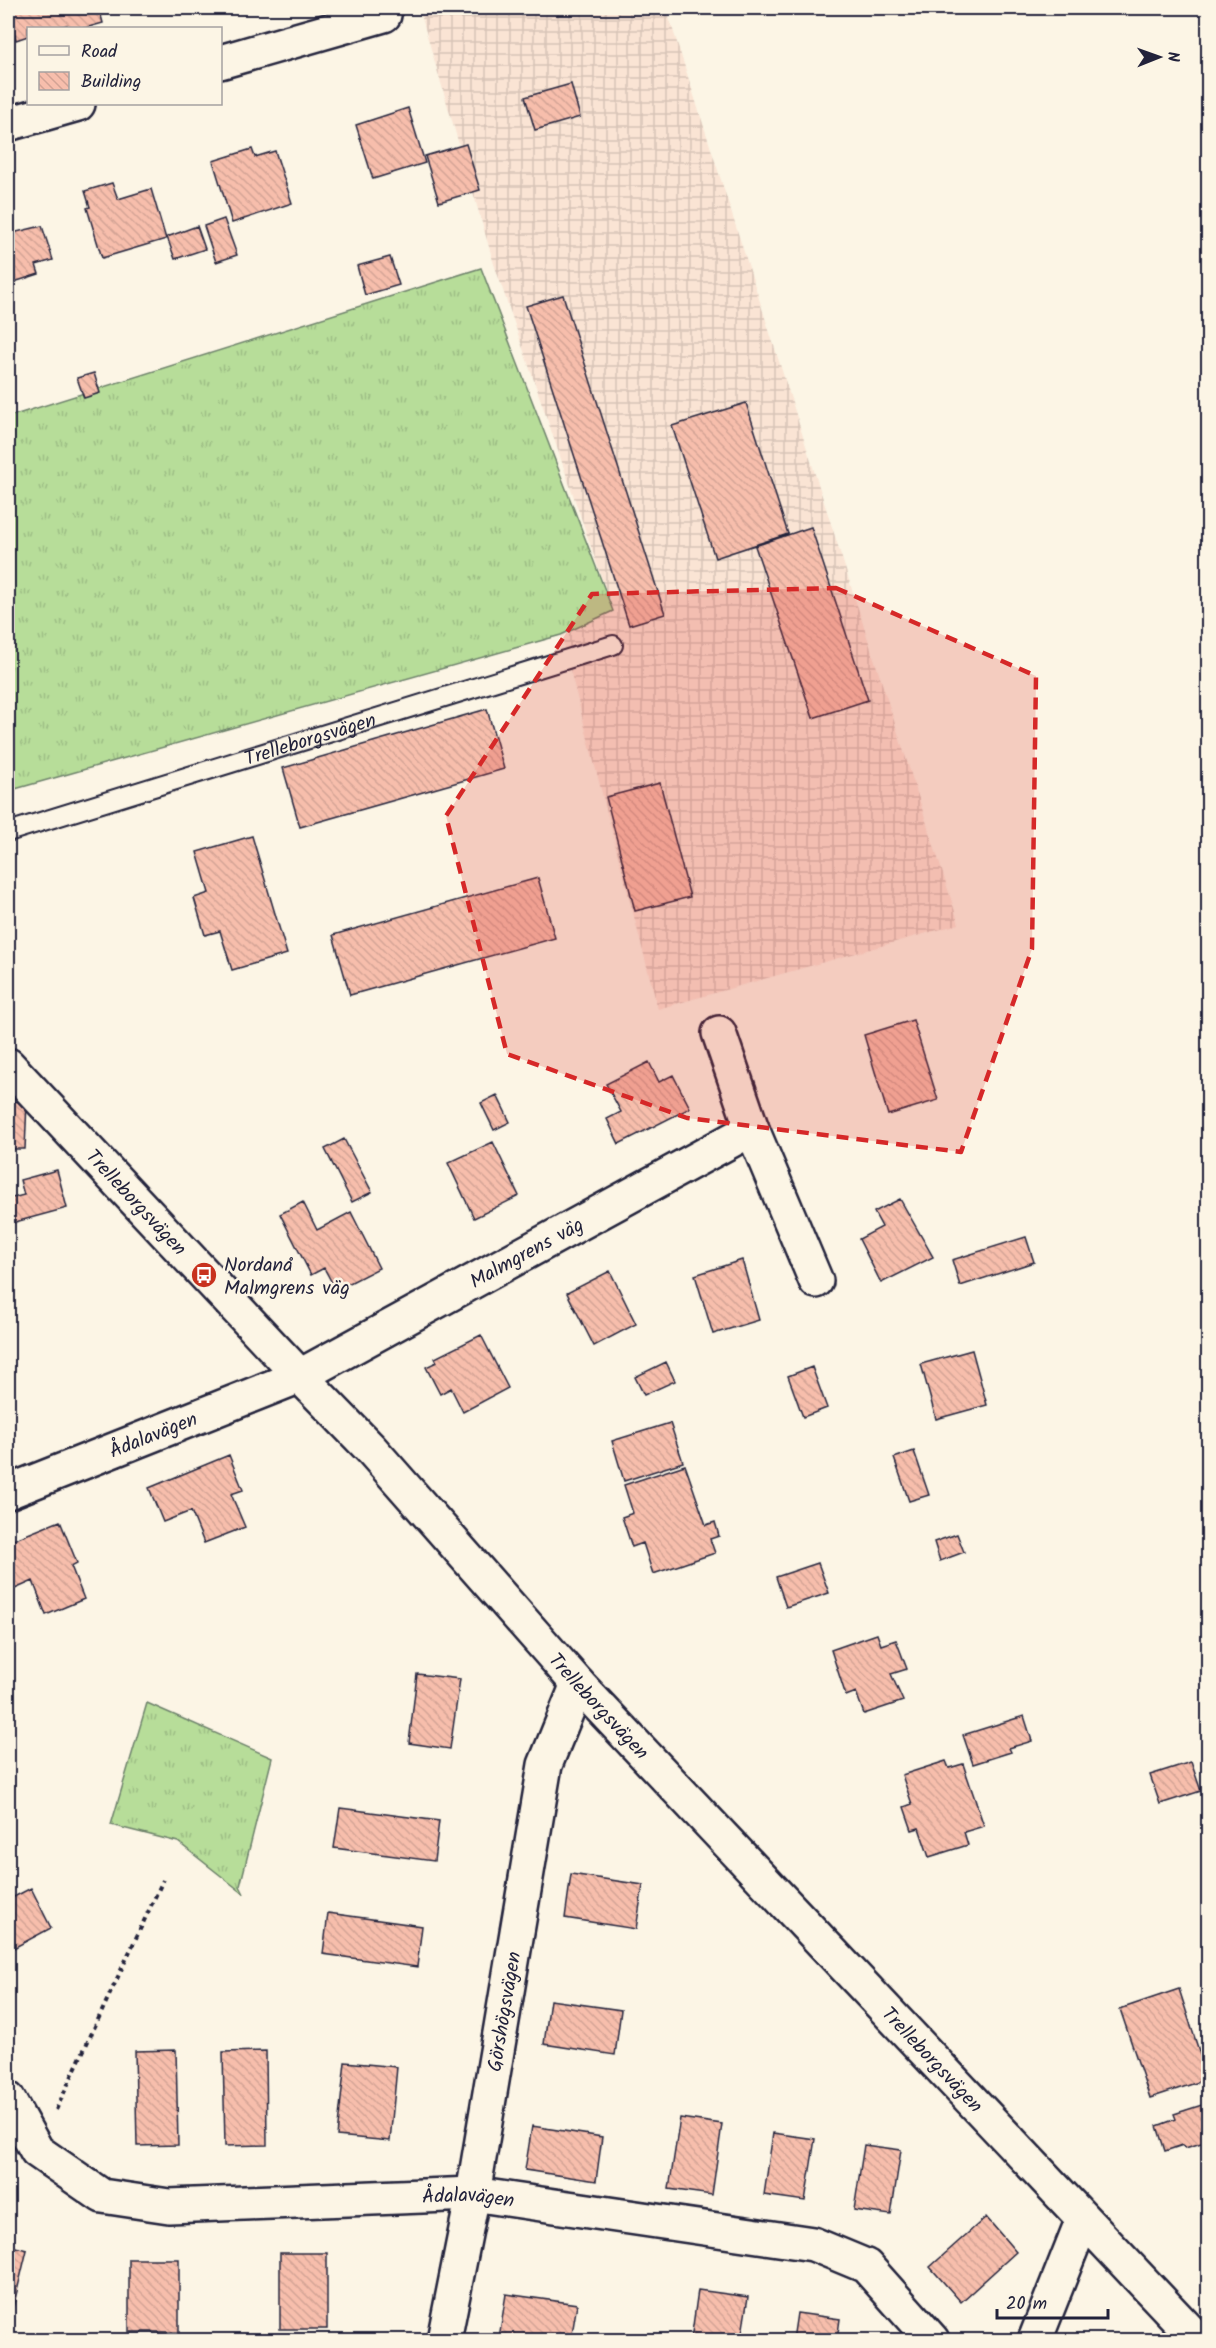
<svg xmlns="http://www.w3.org/2000/svg" width="1216" height="2348" viewBox="0 0 1216 2348" font-family="Kalam,sans-serif">
<defs>
<pattern id="industrial-grid" width="8" height="8" patternUnits="userSpaceOnUse" patternTransform="scale(1.5)"><rect width="8" height="8" fill="#fae4d4"/><path d="M0 4h8M4 0v8" fill="none" stroke="#d6c3b7"/></pattern>
<pattern id="grass-tufts" width="24" height="20" patternUnits="userSpaceOnUse" patternTransform="scale(1.5)"><rect width="24" height="20" fill="#b7dd99"/><path d="M3 7l-1-3M5 7V3M7 7l1-3M15 17l-1-3M17 17v-4M19 17l1-3" fill="none" stroke="#9dbd85"/></pattern>
<pattern id="building-back-hatch" width="6" height="6" patternUnits="userSpaceOnUse" patternTransform="scale(1.5)"><rect width="6" height="6" fill="#f7beac"/><path d="M-1 5l2 2M0 0l6 6M5-1l2 2" fill="none" stroke="#d3a395"/></pattern>
</defs>
<rect width="100%" height="100%" fill="#fcf5e5"/>
<filter id="ink" filterUnits="userSpaceOnUse"><feTurbulence type="fractalNoise" baseFrequency=".0167" numOctaves="2"/><feDisplacementMap in="SourceGraphic" scale="12" xChannelSelector="R" yChannelSelector="G"/><feConvolveMatrix kernelMatrix="1 2 1 2 8 2 1 2 1" color-interpolation-filters="sRGB"/></filter>
<g filter="url(#ink)">
<path fill="url(#industrial-grid)" d="M419,8H666L959,924L658,1009L561,635L613,611L494,264Z"/>
<path fill="url(#grass-tufts)" stroke="#6c806a" stroke-width="1.5" d="M481,268L613,611L561,635L8,791V417Z
M147,1703L272,1758L240,1886L244,1894L178,1842L111,1825Z"/>
<path fill="url(#building-back-hatch)" stroke="#22223b" stroke-width="1.5" d="M8,8H99L103,23L85,28H68L67,25L56,28H28V36L16,40Z
M571,84L580,117L535,130L525,97Z
M408,108L425,163L373,179L356,125Z
M466,144L480,190L439,202L425,156Z
M252,149L255,157L275,151L292,203L232,223L213,161Z
M112,183L118,199L151,189L166,239L102,258L87,208L90,207L85,191Z
M224,219L237,255L216,262L204,226Z
M42,226L53,260L36,265L39,274L8,284V234Z
M197,226L205,249L175,259L167,237Z
M390,257L399,285L365,295L357,266Z
M563,295L665,614L629,625L526,306Z
M94,373L100,393L84,398L77,378Z
M746,403L788,534L715,558L672,426Z
M811,527L868,700L813,718L755,546Z
M487,709L504,769L300,827L283,768Z
M660,783L690,897L635,911L606,797Z
M252,836L287,954L232,970L220,931L205,935L194,898L209,893L197,852Z
M538,878L555,938L350,995L333,935Z
M913,1020L938,1100L888,1115L864,1035Z
M649,1062L659,1082L673,1075L690,1108L619,1144L607,1119L621,1112L606,1084Z
M497,1095L510,1122L494,1130L481,1103Z
M8,1101L27,1102L25,1149H8Z
M344,1139L372,1192L352,1202L325,1149Z
M493,1142L519,1196L474,1218L448,1163Z
M57,1170L67,1208L8,1224V1199L24,1195L20,1180Z
M900,1199L933,1257L881,1283L859,1239L882,1227L874,1212Z
M303,1202L317,1230L351,1212L379,1268L336,1290L324,1268L311,1275L280,1214Z
M1026,1237L1034,1262L960,1286L952,1260Z
M742,1260L759,1320L713,1334L695,1275Z
M610,1271L636,1324L594,1346L567,1293Z
M481,1335L508,1388L463,1412L451,1388L440,1394L426,1367L437,1362L435,1358Z
M972,1350L987,1405L936,1419L921,1364Z
M666,1362L675,1381L644,1395L635,1377Z
M812,1367L827,1408L803,1417L788,1376Z
M670,1423L683,1462L624,1481L612,1441Z
M914,1451L929,1495L909,1501L894,1458Z
M229,1455L243,1490L231,1494L245,1527L204,1543L191,1511L163,1522L149,1488Z
M685,1465L706,1525L715,1522L719,1536L710,1539L715,1553L653,1574L643,1543L632,1547L622,1517L633,1513L624,1485Z
M60,1521L77,1563L71,1566L84,1599L46,1615L33,1581L8,1592V1542Z
M957,1534L964,1552L940,1561L934,1542Z
M818,1563L829,1593L786,1607L776,1577Z
M877,1634L881,1645L896,1640L907,1669L891,1674L903,1701L864,1714L856,1692L846,1696L831,1650Z
M417,1674L460,1679L450,1749L409,1743Z
M1024,1716L1032,1741L1009,1748L1011,1752L973,1764L963,1735Z
M946,1761L949,1768L963,1764L984,1826L964,1832L968,1845L929,1857L919,1828L912,1830L904,1807L912,1804L902,1775Z
M1191,1762L1201,1791L1160,1804L1150,1775Z
M340,1808L439,1821L434,1861L334,1848Z
M571,1874L643,1885L636,1929L565,1918Z
M31,1888L51,1928L8,1951V1900Z
M328,1913L422,1926L417,1967L323,1954Z
M1179,1989L1208,2079L1150,2098L1120,2009Z
M550,2000L621,2010L615,2055L544,2044Z
M176,2050L178,2145L137,2146L135,2051Z
M266,2051L267,2145L225,2146L223,2052Z
M345,2062L397,2067L390,2141L337,2136Z
M1208,2103V2141L1185,2148L1183,2145L1165,2151L1157,2126L1176,2119L1174,2114Z
M680,2118L722,2124L712,2195L669,2189Z
M532,2126L602,2137L596,2181L525,2170Z
M773,2133L815,2139L805,2201L764,2195Z
M864,2145L901,2150L891,2215L854,2210Z
M986,2217L1016,2252L961,2302L930,2267Z
M8,2245L27,2250L8,2328Z
M280,2253H327V2329H280Z
M129,2259H179V2332H129Z
M698,2290L748,2297L741,2340H691Z
M506,2294L577,2304L571,2340H517L499,2338Z
M797,2313L840,2319L837,2340H793Z"/>
<g fill="none" stroke-linecap="round" stroke-linejoin="round">
<g stroke="#22223b" stroke-width="22">
<g id="service">
<path id="s1" d="M8,832L613,645"/>
</g>
</g>
<g stroke="#22223b" stroke-width="38">
<g id="minor">
<path d="M220,62L384,15"/>
<path d="M8,124L78,104"/>
<path d="M719,1033L752,1129L816,1281"/>
<path id="s2" d="M8,1492L300,1376L752,1129"/>
<path id="s3" d="M8,2099L37,2151L102,2196L169,2206L473,2194L813,2244L866,2266L932,2340"/>
<path id="s4" d="M444,2340L473,2194L545,1765L578,1684"/>
<path d="M1035,2340L1083,2219"/>
</g>
</g>
<g stroke="#22223b" stroke-width="38">
<g id="tertiary">
<path id="s5" d="M8,1065L300,1376L371,1449L578,1684L1198,2340"/>
</g>
</g>
<path stroke="#22223b" stroke-width="4" stroke-dasharray="4.5 4.5" stroke-linecap="butt" d="M56,2110L163,1880"/>
<use href="#service" stroke="#fcf5e5" stroke-width="18"/>
<use href="#minor" stroke="#fcf5e5" stroke-width="33"/>
<use href="#tertiary" stroke="#fcf5e5" stroke-width="33"/>
</g>
</g>
<path fill="#d62828" fill-opacity="0.2" stroke="#d62828" stroke-width="4.5" stroke-dasharray="12 8" stroke-linejoin="round" d="M836,588L1036,676L1032,949L961,1152L687,1118L507,1054L446,816L592,594Z"/>
<defs>
<g id="bus-disc" transform="scale(1.35)"><circle r="9.5" fill="#c8321e" stroke="#fcf5e5"/><path d="M-5-6H5V4H4V6H2V4H-2V6H-4V4H-5ZM-3.5-4V0h7V-4ZM-3.5 1.2v1.5H-2V1.2ZM2 1.2v1.5H3.5V1.2Z" fill="#fff"/></g>
</defs>
<g fill-rule="evenodd">
<use href="#bus-disc" x="204" y="1275"/>
</g>
<g text-anchor="middle" stroke-width="5" stroke-linejoin="round" paint-order="stroke">
<g font-size="20" fill="#22223b" stroke="#fcf5e5">
<text dy="7" stroke="none"><textPath href="#s1" startOffset="316">Trelleborgsvägen</textPath></text>
<text dy="7" stroke="none"><textPath href="#s5" startOffset="188">Trelleborgsvägen</textPath></text>
<text dy="7" stroke="none"><textPath href="#s2" startOffset="572">Malmgrens väg</textPath></text>
<text dy="7" stroke="none"><textPath href="#s2" startOffset="156">Ådalavägen</textPath></text>
<text dy="7" stroke="none"><textPath href="#s5" startOffset="872">Trelleborgsvägen</textPath></text>
<text dy="7" stroke="none"><textPath href="#s4" startOffset="334">Görshögsvägen</textPath></text>
<text dy="7" stroke="none"><textPath href="#s5" startOffset="1358">Trelleborgsvägen</textPath></text>
<text dy="7" stroke="none"><textPath href="#s3" startOffset="506">Ådalavägen</textPath></text>
</g>
<g font-size="20" fill="#22223b" stroke="#fcf5e5" text-anchor="start">
<text x="224" y="1271">Nordanå<tspan x="224" dy="23">Malmgrens väg</tspan></text>
</g>
</g>
<rect width="1216" height="2348" fill="none" stroke="#fcf5e5" stroke-width="30"/>
<rect x="15" y="15" width="1186" height="2318" fill="none" stroke="#22223b" stroke-width="2" filter="url(#ink)"/>
<rect x="27" y="27" width="195" height="78" fill="#fcf5e5" stroke="#a5a1a1" stroke-width="1.5"/>
<rect x="39" y="46" width="30" height="9" fill="#fcf5e5" stroke="#a5a1a1" stroke-width="1.5"/>
<text x="81" y="57" font-size="18" fill="#22223b">Road</text>
<rect x="39" y="72" width="30" height="18" fill="url(#building-back-hatch)" stroke="#a5a1a1" stroke-width="1.5"/>
<text x="81" y="87" font-size="18" fill="#22223b">Building</text>
<g transform="translate(1159 57) rotate(89)" stroke="#fcf5e5" stroke-width="4.5" paint-order="stroke">
<path d="M0-4.5L10 22L0 15L-10 22Z" fill="#22223b"/>
<text y="-9" font-size="16" font-weight="bold" text-anchor="middle" fill="#22223b">N</text>
</g>
<path d="M997 2309v9h111v-9" fill="none" stroke="#22223b" stroke-width="3"/>
<text x="1006" y="2309" font-size="18" fill="#22223b" stroke="#fcf5e5" stroke-width="4.5" paint-order="stroke">20 m</text>
</svg>
